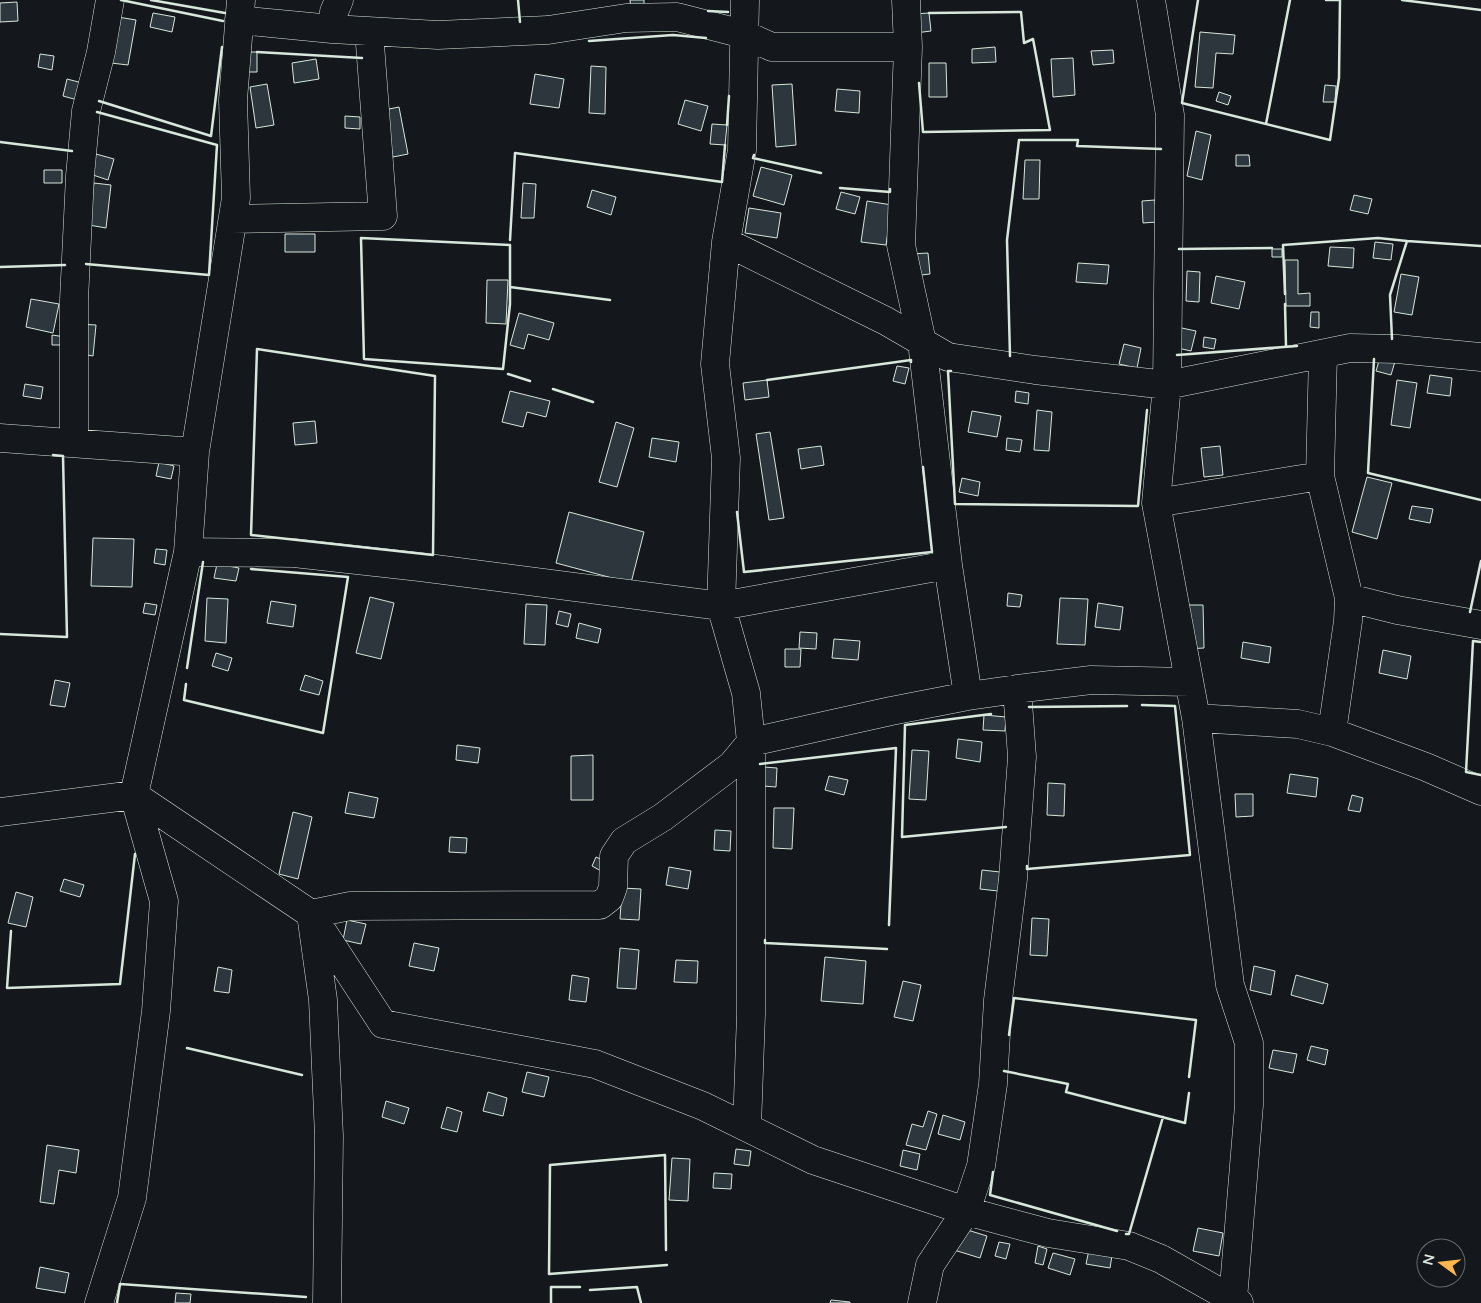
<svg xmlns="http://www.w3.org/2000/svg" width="1481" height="1303" viewBox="0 0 1481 1303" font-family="Mulish,sans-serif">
<rect width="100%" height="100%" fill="#14181c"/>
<path fill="#2c363c" stroke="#d8e6dc" d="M630,0H644V9H631Z
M17,2L18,21L0,22V3Z
M153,13L175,17L172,32L150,27Z
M929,13L931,31L915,33L913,14Z
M118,17L136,20L128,65L111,63Z
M1200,32L1235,35L1233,54L1216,53L1213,88L1195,87Z
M995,47L996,62L972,63V49Z
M1113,50L1114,63L1093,65L1091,51Z
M241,52H257V72H241Z
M40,54L54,56L52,70L38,67Z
M1073,58L1075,95L1053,97L1051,59Z
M316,59L319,79L294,83L292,63Z
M929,63H946L947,97H929Z
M591,66L606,67L605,114L589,113Z
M535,74L564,79L559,108L530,104Z
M67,79L86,84L81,101L63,96Z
M267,84L274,125L256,128L250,87Z
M792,84L796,145L776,147L772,85Z
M1325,85L1336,86L1335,102H1323Z
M837,89L860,91L859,113L835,111Z
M1219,92L1231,96L1228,105L1216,101Z
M685,100L708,106L701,131L678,124Z
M399,107L408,154L393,157L384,110Z
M345,116L360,117V129L345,128Z
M712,124L727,125L725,145L710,144Z
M1196,131L1211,135L1202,180L1187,176Z
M96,154L114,159L108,180L90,174Z
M1236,155H1249L1250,166H1236Z
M1025,160H1040L1039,199H1023Z
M761,167L792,175L784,205L753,196Z
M44,170H62V183H44Z
M94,183L111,185L106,228L89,225Z
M523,183L536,184L534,218H521Z
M592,190L616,197L611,215L587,207Z
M841,192L860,197L855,214L836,209Z
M1354,195L1372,199L1368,214L1350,210Z
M1155,200L1157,222L1143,223L1142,201Z
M867,201L892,205L886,245L861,242Z
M749,208L781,213L777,238L745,233Z
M285,234H315V252H285Z
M1375,242L1393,244L1391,260L1373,258Z
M1330,247L1354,248L1353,268L1328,266Z
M1272,249H1282V257H1272Z
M928,253L930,274L912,276L910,254Z
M1285,260H1298V294L1310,293V306H1286Z
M1078,263L1109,265L1107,284L1076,282Z
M1187,271L1200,272L1199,302L1186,301Z
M1401,274L1419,277L1412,315L1394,312Z
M1216,276L1245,282L1239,309L1211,303Z
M487,280H508L506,324L486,323Z
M31,299L59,304L53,333L26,327Z
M1311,312H1319V328L1310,327Z
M519,313L554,323L549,340L528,334L524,349L510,345Z
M79,324L96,325L93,356L76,353Z
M1177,327L1196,331L1191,351L1173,347Z
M52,335L66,337L65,345H52Z
M1204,337L1216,339L1214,349L1203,347Z
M1124,344L1141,348L1137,368L1119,364Z
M1381,354L1396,358L1391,375L1376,371Z
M897,366L909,368L905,384L893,381Z
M1430,375L1452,378L1450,396L1427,393Z
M767,380L769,397L745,400L743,383Z
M1397,380L1417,383L1410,428L1391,425Z
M25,384L43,387L41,399L23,396Z
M510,391L550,401L546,417L527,412L523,427L502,422Z
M1016,391L1029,393L1028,404L1015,402Z
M1037,410L1052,412L1049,451L1034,450Z
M972,411L1001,416L997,437L968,432Z
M315,421L317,443L295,445L293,423Z
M616,422L634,428L617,487L599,482Z
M770,432L784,518L769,520L756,434Z
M652,438L679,442L676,462L649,457Z
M1007,438L1022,440L1020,452L1006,450Z
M821,446L824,465L801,469L798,449Z
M1220,446L1223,475L1204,477L1201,448Z
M159,462L174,466L171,479L156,476Z
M1367,477L1392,483L1377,539L1352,532Z
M962,478L980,482L978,496L959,492Z
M1412,506L1433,509L1430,523L1409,519Z
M569,512L644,532L631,583L556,563Z
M93,538L134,539L132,587L91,586Z
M156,549L167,550L165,565L154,563Z
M217,564L239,568L236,581L214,578Z
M1008,593L1022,595L1020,607L1007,606Z
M370,597L394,603L381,659L356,653Z
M207,598L228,599L226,643L205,641Z
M1060,598L1088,599L1085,645L1057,644Z
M271,601L296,605L293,627L267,623Z
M145,603L157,605L155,615L143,613Z
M1098,603L1123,607L1120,630L1095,627Z
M526,604L547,605L545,645L524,644Z
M1185,605H1203L1204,648L1186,649Z
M559,611L571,614L568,627L556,624Z
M579,623L601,629L598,643L576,638Z
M800,632L817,633L816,649L799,648Z
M834,639L860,641L858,660L832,658Z
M1243,642L1271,647L1269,663L1241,658Z
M785,649H801L800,667H785Z
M1383,650L1411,656L1407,679L1379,673Z
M216,653L232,658L228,671L212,666Z
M305,675L323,681L319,695L300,690Z
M55,680L70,683L65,707L50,705Z
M984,715L1006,717L1005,731L983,730Z
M958,739L982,742L980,762L956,758Z
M457,745L480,748L478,763L456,760Z
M912,750L929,751L926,800L909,799Z
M593,755V800H571V756Z
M764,767L777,768L776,787L763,786Z
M1290,774L1318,778L1316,797L1287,793Z
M829,776L848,780L844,795L825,790Z
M1048,783L1065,784L1064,816L1047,815Z
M349,792L378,798L374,818L345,813Z
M1235,794H1253V816L1236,817Z
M1352,795L1363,798L1360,812L1348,810Z
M774,808H794L792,849L773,848Z
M293,812L312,817L298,879L279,874Z
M715,830L731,831L730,851L714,850Z
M450,837L467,838L466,853L449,852Z
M596,857L605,861L601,871L592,866Z
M669,867L691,871L688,889L666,885Z
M982,870L1000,872L998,891L980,889Z
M64,879L84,885L80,897L60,891Z
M622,888L641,889L639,920L620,919Z
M16,892L33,897L26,927L8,923Z
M1032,918L1049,919L1047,956L1030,955Z
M347,920L366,924L361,944L343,940Z
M414,943L439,948L434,971L409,966Z
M620,948L639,950L636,989L617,988Z
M825,957L866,961L863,1004L821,1001Z
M676,960L698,961L697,983L674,982Z
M1254,966L1275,971L1271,995L1250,990Z
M218,967L232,970L229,993L214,991Z
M572,975L589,978L586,1002L569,1000Z
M1296,975L1328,984L1323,1004L1291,995Z
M903,981L921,985L913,1021L894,1017Z
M1311,1046L1328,1050L1325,1065L1307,1060Z
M1273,1050L1297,1054L1293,1073L1269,1068Z
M527,1072L549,1077L544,1097L522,1092Z
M488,1092L507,1098L503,1116L483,1111Z
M386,1101L409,1108L404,1124L382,1117Z
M447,1107L462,1112L457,1132L441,1128Z
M928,1111L937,1114L926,1150L906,1145L912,1124L923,1127Z
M943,1115L965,1122L960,1140L938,1134Z
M47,1145L79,1150L76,1173L59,1170L54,1204L40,1202Z
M736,1149L751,1151L749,1166L734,1164Z
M903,1150L920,1154L917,1170L900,1166Z
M672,1158L690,1159L688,1201L669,1200Z
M714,1173L732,1174L731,1189L713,1188Z
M961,1228L987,1236L980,1258L954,1250Z
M1198,1228L1223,1233L1219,1256L1193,1251Z
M999,1242L1010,1244L1006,1259L995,1256Z
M1090,1245L1113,1249L1110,1268L1086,1264Z
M1038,1246L1047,1249L1043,1265L1035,1263Z
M1053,1253L1075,1259L1070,1275L1048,1268Z
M40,1267L69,1273L65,1293L36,1288Z
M176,1293L191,1294L190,1303H175Z
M831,1300L850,1302V1303H830Z"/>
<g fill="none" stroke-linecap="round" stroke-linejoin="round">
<g stroke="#d8e6dc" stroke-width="29">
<path id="minor" d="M745,0L742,150L726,242L715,364L726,458L721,606L746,693L751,742V1014L747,1127
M906,0L908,47L901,245L922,342L948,565L968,696
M1151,0L1170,115L1167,385L1156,503L1196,718L1230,985L1249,1043V1105L1233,1299
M239,20L332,29L438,35L548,30L626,18L677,17L743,34L772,47H908
M332,29L334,12L339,0
M233,219L383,216L369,31
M726,242L886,321L948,357L1035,370L1167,385L1350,348L1397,349L1481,357
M1323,354L1320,476L1349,598L1348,621L1332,732
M0,438L195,452
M74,443V300L80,176L86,111L101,52L110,0
M1156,503L1320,476
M188,552L294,553L420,567L721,606L948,565
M1349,598L1397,610L1481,625
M1196,718L1298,724L1332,732L1426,767L1481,791
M0,812L134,795L311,914L383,1024L595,1064L703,1106L813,1160L966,1211L1048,1233L1129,1246L1161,1259L1239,1303
M99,1303L132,1198L156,1011L164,901L134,795L188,552L195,452L236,198L233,100L241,0
M327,1303L329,1136L323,1000L311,914L350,906L600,905L609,898L613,887L614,856L624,841L663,817L732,765L751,742L891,711L968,696L1017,689L1091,680L1189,682
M922,1303L930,1265L966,1211L981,1166L993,1084L998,1000L1013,879L1022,757L1017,689"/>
</g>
<use href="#minor" stroke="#14181c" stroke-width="28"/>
<path stroke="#d8e6dc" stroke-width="2.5" d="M121,0L223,21
M151,0L225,13
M518,0L520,22
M1198,0L1182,103L1330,140L1339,78L1340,0H1326
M1402,0L1481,10
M708,11L728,12
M589,41L673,35L706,38
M257,52L362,58
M919,83L923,132L1050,130L1033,39L1024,43L1021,12L929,13
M99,101L211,136L222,47
M1266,124L1290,0
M727,125L729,96
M0,142L72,151
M754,155L753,158L821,173
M840,188L890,192V189
M361,238L510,245V304L503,369L364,359Z
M510,240L515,153L722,182L725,145
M1179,249L1272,248
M86,264L209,275L217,145L97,112
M0,267L65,265
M510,289V287L610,300
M1285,294L1283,245L1378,238L1407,241
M1285,304L1286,346
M1392,339L1390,295L1407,241L1481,246
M257,349L435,376L433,555L251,535Z
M1177,355L1297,346
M1010,356L1007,240L1019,140H1078L1077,146L1161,149
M1374,359L1368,473L1481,500
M951,371H948L955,504L1138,506L1147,410
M508,374L530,381
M767,380L911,360V362
M553,389L593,402
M737,512L744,572L932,552L923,467
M1470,612L1481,561
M0,634L67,637L63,456L53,455
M1481,642L1473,641L1466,772L1481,775
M187,668L203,562
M186,684L184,700L323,733L348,577L251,569
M1029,707L1127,706
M991,714L905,725L902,837L1006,827
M760,764L896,748L889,925
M1027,866V869L1190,855L1175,706L1142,705
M11,931L7,988L120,984L135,854
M765,940V943L887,949
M1009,1035L1014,998L1196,1020L1189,1077
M187,1048L302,1075
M1004,1071L1068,1084L1066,1092L1185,1123L1189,1093
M993,1172L990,1195L1117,1231
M1126,1234H1129L1163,1117
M666,1250L665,1155L550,1165L549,1274L667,1265
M590,1290L637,1287L641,1303
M117,1303L120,1284L306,1297
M551,1303V1287H580"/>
</g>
<g transform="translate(1441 1263) rotate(285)"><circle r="24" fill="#14181c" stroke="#626a69"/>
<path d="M0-4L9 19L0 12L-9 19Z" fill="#ffb74d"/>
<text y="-8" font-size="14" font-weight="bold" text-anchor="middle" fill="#d8e6dc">N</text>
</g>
</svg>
